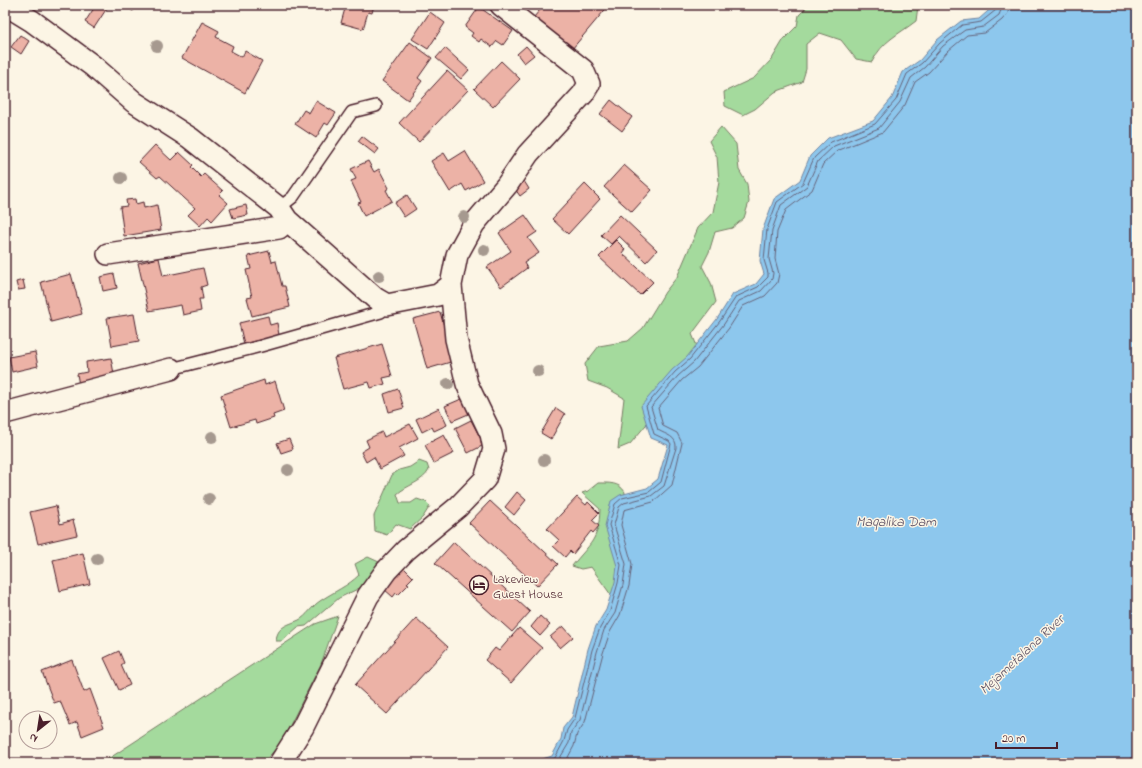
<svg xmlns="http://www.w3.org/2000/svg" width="1142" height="768" viewBox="0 0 1142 768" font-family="'Indie Flower',sans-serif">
<rect width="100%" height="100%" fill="#fcf5e5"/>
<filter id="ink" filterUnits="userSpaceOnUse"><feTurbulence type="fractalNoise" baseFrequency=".025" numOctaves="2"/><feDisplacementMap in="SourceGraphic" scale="8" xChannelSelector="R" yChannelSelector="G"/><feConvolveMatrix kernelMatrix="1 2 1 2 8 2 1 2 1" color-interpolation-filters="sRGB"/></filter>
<g filter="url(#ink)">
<path fill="#a4da9d" stroke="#777c64" d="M809,5H918V6L916,21C898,35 882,41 872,62L856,59L841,40L820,33L806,44V69L802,82L775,92L755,109L743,115L725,106L724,92L754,78L772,59L784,39L797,26L799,15Z
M721,127L736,144L739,170L747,184L749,202L744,218L732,228L715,232L709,252L702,266L711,283L716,302L692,334L699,351L656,413L630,444L618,449L624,398L607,388L588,381L585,364L599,346L628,341L643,328L665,292L677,277L698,228L713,212L719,182L717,157L709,141Z
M419,461L427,464L429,470C423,482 407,485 397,494L400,503H411L417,499L426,502L430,506L423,517L410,529L396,524L387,535L375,531L374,516L392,475L399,470L410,467Z
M598,483C609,483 619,482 625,492L622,505L636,565L611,595L591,567L581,569L572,566C590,543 599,541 600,509L582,493L588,491Z
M368,557L379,562L382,568L372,582L339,598L306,626L298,627L282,641H276C277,626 288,625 299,620C307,616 312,606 320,601C333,592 348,586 359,575L355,564Z
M338,616L321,664L281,743L263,763H102L315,624Z"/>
<path fill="#8dc7ed" stroke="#72849f" d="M995,5H1137V763H530L552,756L561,739L563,728L572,717L588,649L596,626L606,610L615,582L617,566L605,526L611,501L620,495L647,488L658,479L668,445L651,438L641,406L672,370L687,357L717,319L733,294L756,284L764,274L760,261L763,229L774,199L800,180L810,156L828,138L873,121L892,98L903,72L920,60L937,40L961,21L979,19Z"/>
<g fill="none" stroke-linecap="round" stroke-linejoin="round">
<path stroke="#656279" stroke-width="1" d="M543,763L555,758L564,741L567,730L575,718L592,650L600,628L610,611L618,583L621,565L609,525L615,504L622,498L649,492L661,482L671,444L669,441L654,434L646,406L675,372L690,359L720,321L736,297L758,287L768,277V273L764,260L767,229L777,202L803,183L814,158L831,142L875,124L896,100L907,74L922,63L940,43L962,25L981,22L996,10L998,5
M557,763L569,743L571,732L580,720L597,652L604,630L615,613L623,585L626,564L614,525L619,507L624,503L651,496L664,486L676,448C677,436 666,435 658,430L651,407L678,376L694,362L724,324L739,301L761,291L772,279L773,273L769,259L772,230L781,205L807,186L818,161L834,146L879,128L900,102L911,78L925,67L943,46L965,30L983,27L999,15L1003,5
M565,763L574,746L577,734L585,722L603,653L610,632L620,615L629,586L632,564L621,525L624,510L653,502L672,485L682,443L677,433L663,426L658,408L682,380L698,367L729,328L743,306L765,296L777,283L779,274L775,259L777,232L786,210L812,190L823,164L837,151L883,132L905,105L915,82L929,72L948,51L967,35L985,33L1002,20L1008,13L1009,5"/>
</g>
<path fill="#ecb2a6" stroke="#4a1f2b" d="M96,5H102L107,8L94,28L85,22Z
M123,5H137L133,11Z
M346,5H374L372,13L368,12L363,29L341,23Z
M544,5H609L572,49L534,17Z
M479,7L513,31L503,45L497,41L492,47L481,39L479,42L471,36L473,33L465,27Z
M430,12L445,23L428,49L412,39Z
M202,22L219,31L216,37L233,46L231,51L242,57L245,51L262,61L245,93L182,58Z
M20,35L29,41L21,54L11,47Z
M410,42L432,58L418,78L422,81L408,100L382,81Z
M526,46L534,55L524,63L517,54Z
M445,48L469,70L461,79L436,58Z
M501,61L520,79L493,107L474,89Z
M447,71L468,90L419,142L399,123Z
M611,100L632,117L622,131L600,114Z
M316,101L336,113L328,125L325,123L316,138L295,124L304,110L309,113Z
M362,136L379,149L375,154L358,141Z
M155,145L171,160L179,152L193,165L191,167L201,177L204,174L223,191L219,195L228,203L212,221L208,217L200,226L188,215L195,208L160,176L157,178L139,162Z
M465,151L483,181L466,191L462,184L450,192L431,161L444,153L449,161Z
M368,161L374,172L379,169L389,188L386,190L392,201L364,216L358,203L361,202L351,181L356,179L351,169Z
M624,165L652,190L632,212L604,187Z
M524,181L529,189L520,196L515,189Z
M585,184L600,199L568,234L552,219Z
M407,195L416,209L404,217L395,203Z
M135,199L136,204L143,202L144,208L157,205L161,230L124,236L120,207L127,206L126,200Z
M246,205L248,215L233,218L230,209Z
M525,215L537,232L528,238L539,253L524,263L527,268L501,287L487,267L511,251L499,233Z
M620,215L657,250L646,262L619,236L611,244L601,235Z
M616,240L625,249L622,253L653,282L640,295L599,257Z
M269,251L272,262L276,261L282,286H285L290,307L252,316L247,298L252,297L246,270L251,269L248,256Z
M159,258L163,276L203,268L207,285L201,287L203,299H199L201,311L183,315L181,305L149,311L138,263Z
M71,274L82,314L51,322L41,282Z
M114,274L117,288L103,291L100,277Z
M23,280L25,289L18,290L16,282Z
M440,312L454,361L427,369L413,319Z
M134,314L139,341L112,346L107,318Z
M268,316L270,325L277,323L279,335L244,344L239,323Z
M382,344L392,376L383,378L385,384L371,388L369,382L343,389L334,358Z
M35,352L38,366L12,372L9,357Z
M111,358L115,379L79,385L77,374L87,372L86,362Z
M264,380L265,385L275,381L284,411L273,415L274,418L256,424L255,420L231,427L221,395Z
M398,389L404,408L389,412L384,394Z
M466,397L473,412L452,421L445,406Z
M439,408L447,425L434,431L432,427L422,432L416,419Z
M556,408L565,414L551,439L541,433Z
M471,420L484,445L468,453L455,428Z
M410,424L418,438L399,448L404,456L380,469L374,457L366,462L361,452L369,447L366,440L382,432L384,437Z
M444,435L454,453L434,463L425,445Z
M289,439L293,449L281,453L277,443Z
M517,492L526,500L514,515L505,507Z
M577,497L586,505L588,502L599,513L592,520L599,526L593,533L591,531L573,554L570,551L565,557L553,546L559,540L547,529Z
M490,501L558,564L537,586L469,523Z
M56,506L60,524L73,520L77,535L38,544L30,512Z
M454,542L530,612L512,632L435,563Z
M83,553L90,584L60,591L53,560Z
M404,568L413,577L407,583L409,584L398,595L396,593L393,597L384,589Z
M540,616L550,625L540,636L531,627Z
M416,618L448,647L387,714L355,685Z
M563,626L573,637L560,648L550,637Z
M519,628L542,648L511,683L485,660L495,648L499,651Z
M119,651L124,663L121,665L130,685L119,690L104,658Z
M72,660L84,692L90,689L104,727L82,736L77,722L70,725L60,701L54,703L42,672Z"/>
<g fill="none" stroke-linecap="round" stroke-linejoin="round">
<g stroke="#4a1f2b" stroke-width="14">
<path id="lane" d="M279,208L293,197L352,112L376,106
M171,369L261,346L381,312L387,305"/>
</g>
<g stroke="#4a1f2b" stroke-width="24">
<path id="street" d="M6,5L32,21L93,66L134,102L190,138L279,208L287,220L375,298L387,305L438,295L451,285L457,255L474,224L507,185L528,154L583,94L589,84L583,70L501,5
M108,254L279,228L287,220
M5,413L171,369
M280,763L303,727L368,596L386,571L406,550L458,507L485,479L494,449L491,434L467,384L456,339L451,285"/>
</g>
<use href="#lane" stroke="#fcf5e5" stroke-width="11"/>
<use href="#street" stroke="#fcf5e5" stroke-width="21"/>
</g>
<g fill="#a6998f">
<circle cx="157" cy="46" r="6"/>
<circle cx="121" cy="178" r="6"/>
<circle cx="464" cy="217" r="6"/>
<circle cx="484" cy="250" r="6"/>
<circle cx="379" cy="276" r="6"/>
<circle cx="538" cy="371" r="6"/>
<circle cx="448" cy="384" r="6"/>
<circle cx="212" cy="437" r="6"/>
<circle cx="544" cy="460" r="6"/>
<circle cx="288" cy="470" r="6"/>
<circle cx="209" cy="499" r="6"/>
<circle cx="97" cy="559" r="6"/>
</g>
</g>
<defs>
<g id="hotel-ring" transform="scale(1)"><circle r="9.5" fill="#fcf5e5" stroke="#4a1f2b" stroke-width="1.5"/><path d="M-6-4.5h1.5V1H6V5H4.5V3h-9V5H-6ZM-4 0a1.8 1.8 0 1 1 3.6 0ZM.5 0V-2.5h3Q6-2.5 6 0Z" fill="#4a1f2b"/></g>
</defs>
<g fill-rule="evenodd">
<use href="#hotel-ring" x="479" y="585"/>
</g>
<g text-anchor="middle" stroke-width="3" stroke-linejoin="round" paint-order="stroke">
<g font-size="13" fill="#4a1f2b" stroke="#fcf5e5" text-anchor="start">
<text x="493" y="583">Lakeview<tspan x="493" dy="15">Guest House</tspan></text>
</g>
<g font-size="14" font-style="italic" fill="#5e5165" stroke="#fcf5e5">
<text x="896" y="526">Maqalika Dam</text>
<text transform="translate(1021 654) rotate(-43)" y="5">Mejametalana River</text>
</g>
</g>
<rect width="1142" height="768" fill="none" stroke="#fcf5e5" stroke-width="20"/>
<rect x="10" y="10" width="1122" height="748" fill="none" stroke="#4a1f2b" stroke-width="1.5" filter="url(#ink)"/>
<g transform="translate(38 730) rotate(210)"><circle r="19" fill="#fcf5e5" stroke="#b59f9b"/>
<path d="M0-3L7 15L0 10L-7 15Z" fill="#4a1f2b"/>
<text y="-6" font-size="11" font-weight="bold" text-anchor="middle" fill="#4a1f2b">N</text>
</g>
<path d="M996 742v6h61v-6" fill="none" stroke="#4a1f2b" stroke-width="2"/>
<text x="1002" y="742" font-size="12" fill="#4a1f2b" stroke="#fcf5e5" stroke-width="3" paint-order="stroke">20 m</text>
</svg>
